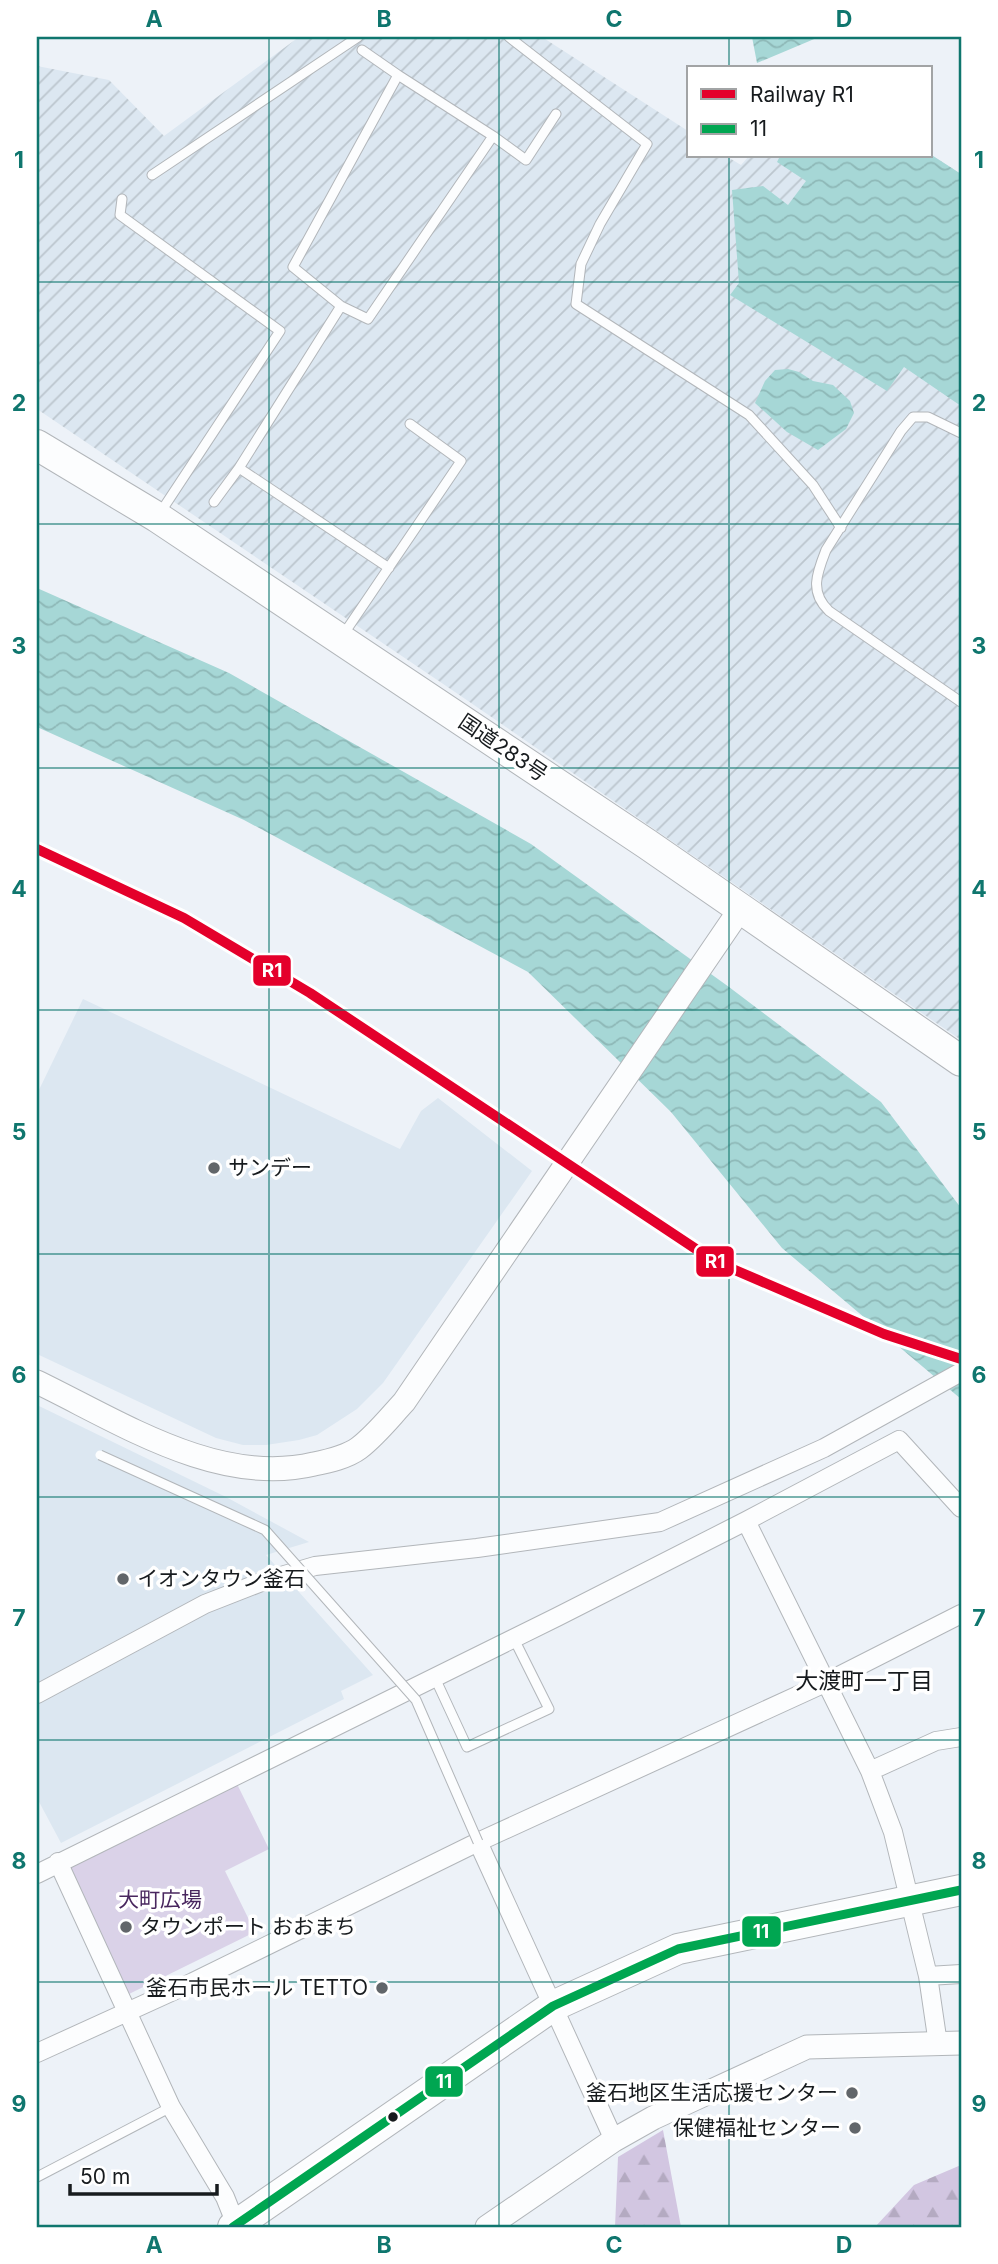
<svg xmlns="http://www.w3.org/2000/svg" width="998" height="2264" viewBox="0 0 998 2264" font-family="Inter,'Noto Sans JP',sans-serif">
<defs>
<pattern id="industrial-furrows" width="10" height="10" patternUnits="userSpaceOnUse" patternTransform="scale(1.75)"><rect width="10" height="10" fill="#dce7f1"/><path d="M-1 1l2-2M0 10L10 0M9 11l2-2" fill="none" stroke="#bcc6ce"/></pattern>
<pattern id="forest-firs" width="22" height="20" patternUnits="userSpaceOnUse" patternTransform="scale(1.75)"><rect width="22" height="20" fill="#d2c6e1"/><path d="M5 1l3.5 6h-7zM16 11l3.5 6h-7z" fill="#b4aac1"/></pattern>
<pattern id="water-waves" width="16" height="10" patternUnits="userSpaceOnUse" patternTransform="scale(1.75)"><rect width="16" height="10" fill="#a6d7d6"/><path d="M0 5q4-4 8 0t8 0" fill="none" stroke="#8eb8b7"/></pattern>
</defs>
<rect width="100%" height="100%" fill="#edf2f8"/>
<path fill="#dce7f1" d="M83,999L400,1149L421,1111L438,1098L532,1171L383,1383L357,1409L317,1435L299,1440L266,1445H243L216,1438L37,1354V1094Z
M37,1405L226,1497L309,1542L266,1555L373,1675L341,1691L344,1699L61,1843L37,1798Z"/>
<path fill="url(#industrial-furrows)" d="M299,37H542L688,131V156H726L741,165L749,156H930V154L961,174V1040L455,692L37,409V66L109,80L164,136Z"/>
<path fill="url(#forest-firs)" d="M663,2130L681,2227H615L618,2157Z
M961,2165V2227H875L914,2185Z"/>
<path fill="#dad2e8" d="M237,1784L269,1849L225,1871L255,1932L129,1994L66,1869Z"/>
<path fill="url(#water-waves)" d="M752,37H819L757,63Z
M930,154L961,174V406L904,367L887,391L730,295L739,283L732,190L763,186L788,205L806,181L777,162L780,156H930Z
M788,369L799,372L813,381L833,385L850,401L854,413L846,429L818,450L787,432L755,403L765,381L775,370Z
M37,588L229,673L531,844L729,987L881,1102L961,1208V1399L782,1248L671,1112L528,972L244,820L37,727Z"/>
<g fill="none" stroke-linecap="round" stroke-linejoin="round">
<g stroke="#b2b6ba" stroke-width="11">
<path id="service" d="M509,37L647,144L600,224L581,264L576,304L749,415L813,485L841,528
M362,50L398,75
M493,136L526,160L556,114
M152,175L358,37
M122,199L120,215L280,331L160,513
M961,433L928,417H913L901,431L826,550C817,573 809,592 829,611L961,702
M239,468L389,568
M214,502L239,468L341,306L293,267L398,75L493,136L368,319L341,306
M343,635L461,461L410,424
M435,1678L467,1747L549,1709L514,1639
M37,2177L171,2107"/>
</g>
<g stroke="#b2b6ba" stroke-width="20">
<path id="minor" d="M746,1521L870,1771L893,1832L928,1976L938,2044
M37,1694L205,1604L264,1581L315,1566L477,1548L660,1522L824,1448L961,1372
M870,1771L936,1741L961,1737
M478,1842L614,2140
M58,1862L171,2107L225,2197L237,2227
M37,1874L557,1617L746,1521L899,1440L961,1508
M928,1976L961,1974
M37,2053L193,1982L478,1842L825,1683L961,1614"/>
</g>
<g stroke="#b2b6ba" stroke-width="25">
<path id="tertiary" d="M37,1382C120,1422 218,1487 314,1464C329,1461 347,1457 359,1448C376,1435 390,1417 404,1402L741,908
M487,2227L614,2140L653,2118L807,2047L961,2043"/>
</g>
<g stroke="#b2b6ba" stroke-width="32">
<path id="primary" d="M233,2227L553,2006L678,1949L961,1890"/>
</g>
<g stroke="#b2b6ba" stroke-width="32">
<path id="trunk" d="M37,445L157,517L647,844L961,1061"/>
</g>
<use href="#service" stroke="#fcfdfe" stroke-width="9"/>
<use href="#minor" stroke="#fcfdfe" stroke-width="18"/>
<use href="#tertiary" stroke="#fcfdfe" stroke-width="23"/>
<use href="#primary" stroke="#fcfdfe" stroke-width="30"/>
<use href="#trunk" stroke="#fcfdfe" stroke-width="30"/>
<g stroke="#b2b6ba" stroke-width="11" stroke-linecap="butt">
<path id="service-bridge" d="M100,1455L265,1530L416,1700L478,1842"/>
</g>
<use href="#service-bridge" stroke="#fcfdfe" stroke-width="9"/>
<g stroke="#fff" stroke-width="14">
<path id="bus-1" d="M233,2227L553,2006L678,1949L961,1890"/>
</g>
<use href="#bus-1" stroke="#00a651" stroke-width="9"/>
<g stroke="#fff" stroke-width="16">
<path id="rail-1" d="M37,849L184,918L310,993L714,1261L884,1334L961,1359"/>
</g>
<use href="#rail-1" stroke="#e4002b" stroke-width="10"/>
</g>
<path fill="none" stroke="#0f766e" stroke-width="2" stroke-opacity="0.55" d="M269,37V2227M499,37V2227M729,37V68M729,156V2227M37,282H961M37,524H961M37,768H961M37,1010H961M37,1254H961M37,1497H961M37,1740H961M37,1982H961"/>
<g fill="#62666a" stroke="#fff" stroke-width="2.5">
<circle cx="214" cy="1168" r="7"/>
<circle cx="123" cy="1579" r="7"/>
<circle cx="126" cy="1927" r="7"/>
<circle cx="382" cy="1988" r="7"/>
<circle cx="852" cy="2093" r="7"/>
<circle cx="855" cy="2128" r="7"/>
</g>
<circle fill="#171b1e" stroke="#fff" stroke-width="2.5" cx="393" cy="2117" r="6"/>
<g text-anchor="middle" stroke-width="7" stroke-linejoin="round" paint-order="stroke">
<g font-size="21" fill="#171b1e" stroke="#fff">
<text transform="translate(503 748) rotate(34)" y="7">国道283号</text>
</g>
<g font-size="21" fill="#171b1e" stroke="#fff" text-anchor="start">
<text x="228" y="1175">サンデー</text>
<text x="137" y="1586">イオンタウン釜石</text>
<text x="140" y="1934">タウンポート おおまち</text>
<text x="368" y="1995" text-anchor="end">釜石市民ホール TETTO</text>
<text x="838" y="2100" text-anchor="end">釜石地区生活応援センター</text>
<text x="841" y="2135" text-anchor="end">保健福祉センター</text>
</g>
<g font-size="21" fill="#48265e" stroke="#fff">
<text x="160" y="1907">大町広場</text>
</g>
<g font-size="23" fill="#171b1e" stroke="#fff">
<text x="864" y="1689">大渡町一丁目</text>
</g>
</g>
<g stroke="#fff" stroke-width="2.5">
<rect x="252" y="954" width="40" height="33" rx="7" fill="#e4002b"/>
<rect x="695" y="1245" width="40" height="33" rx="7" fill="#e4002b"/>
<rect x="741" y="1915" width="41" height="33" rx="7" fill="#00a651"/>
<rect x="424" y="2065" width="40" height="33" rx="7" fill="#00a651"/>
</g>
<g font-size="19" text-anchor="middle" font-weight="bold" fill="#fff">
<text x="272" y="977">R1</text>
<text x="715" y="1268">R1</text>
<text x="761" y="1938">11</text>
<text x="444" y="2088">11</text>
</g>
<rect width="998" height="2264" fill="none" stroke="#ffffff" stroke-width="77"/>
<rect x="687" y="66" width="245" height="91" fill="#ffffff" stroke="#a2a4a5" stroke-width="2"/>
<rect x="701" y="89" width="35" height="10" fill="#e4002b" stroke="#a2a4a5" stroke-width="2"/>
<text x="750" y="102" font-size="21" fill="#171b1e">Railway R1</text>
<rect x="701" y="124" width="35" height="10" fill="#00a651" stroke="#a2a4a5" stroke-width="2"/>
<text x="750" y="136" font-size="21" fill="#171b1e">11</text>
<path d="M70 2184v10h147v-10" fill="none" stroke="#171b1e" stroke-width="3.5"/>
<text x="80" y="2184" font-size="21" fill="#171b1e" stroke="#ffffff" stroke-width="5" paint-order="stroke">50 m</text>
<rect x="38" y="38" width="922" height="2188" fill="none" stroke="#0f766e" stroke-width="2.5"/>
<g font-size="23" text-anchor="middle" font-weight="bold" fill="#0f766e">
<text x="154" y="27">A</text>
<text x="384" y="27">B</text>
<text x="614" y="27">C</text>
<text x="844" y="27">D</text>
<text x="19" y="168">1</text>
<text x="979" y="168">1</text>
<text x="19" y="411">2</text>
<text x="979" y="411">2</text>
<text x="19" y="654">3</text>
<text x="979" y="654">3</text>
<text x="19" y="897">4</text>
<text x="979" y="897">4</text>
<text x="19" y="1140">5</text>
<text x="979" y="1140">5</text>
<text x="19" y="1383">6</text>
<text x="979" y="1383">6</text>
<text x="19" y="1626">7</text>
<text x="979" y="1626">7</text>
<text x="19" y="1869">8</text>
<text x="979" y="1869">8</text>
<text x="19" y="2112">9</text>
<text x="979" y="2112">9</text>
<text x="154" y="2253">A</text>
<text x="384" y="2253">B</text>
<text x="614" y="2253">C</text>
<text x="844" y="2253">D</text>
</g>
</svg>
